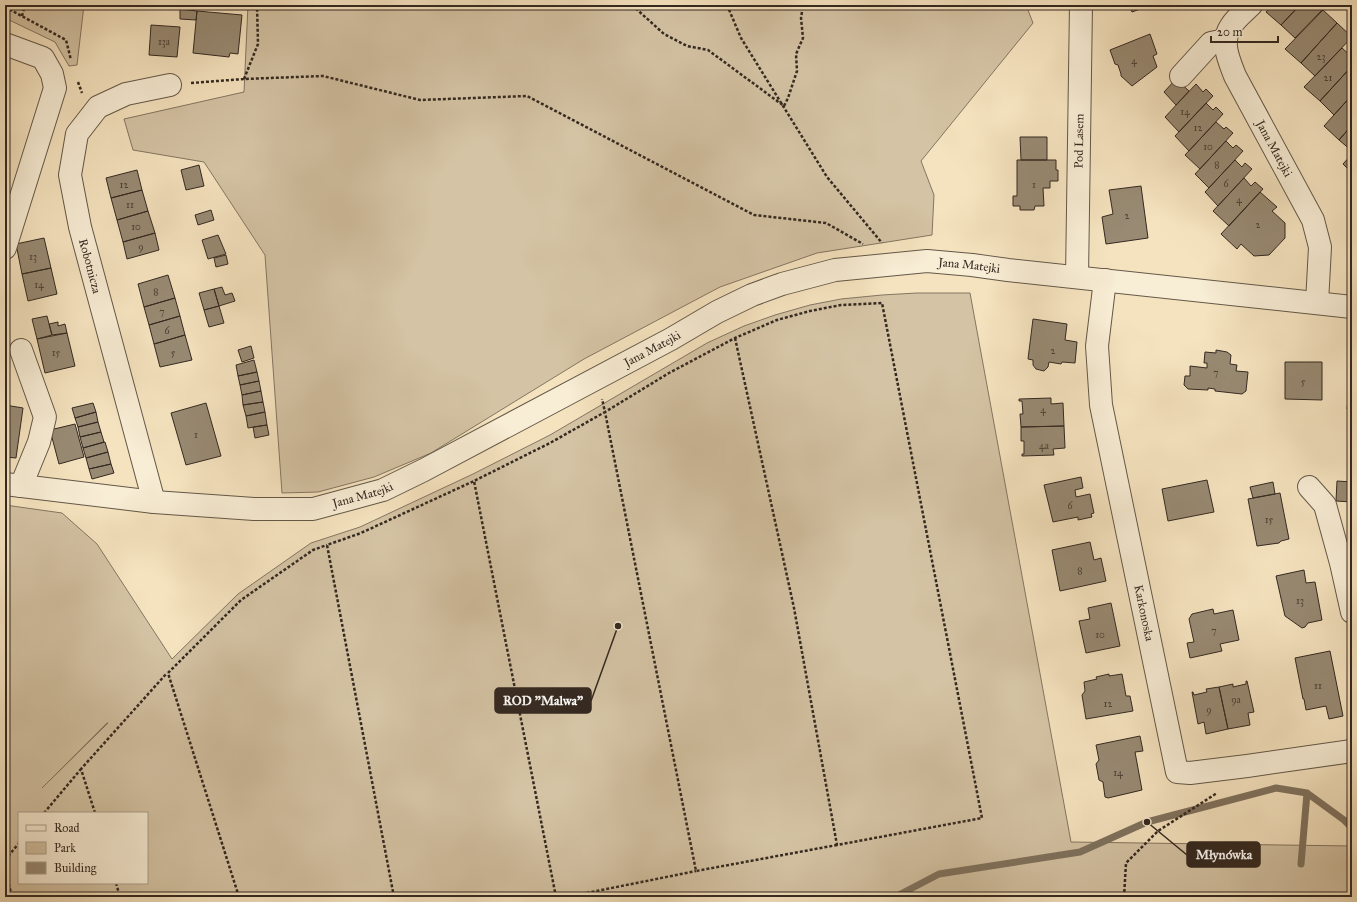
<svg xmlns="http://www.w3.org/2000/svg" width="1357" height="902" viewBox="0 0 1357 902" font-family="'IM FELL Great Primer',serif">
<rect width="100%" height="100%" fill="#f5e3bf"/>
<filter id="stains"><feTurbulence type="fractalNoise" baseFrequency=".005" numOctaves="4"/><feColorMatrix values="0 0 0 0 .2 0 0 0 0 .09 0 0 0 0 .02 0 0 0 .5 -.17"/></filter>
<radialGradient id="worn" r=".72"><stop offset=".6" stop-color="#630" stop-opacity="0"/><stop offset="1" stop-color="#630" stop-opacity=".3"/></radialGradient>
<path fill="#d4c3a4" stroke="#847662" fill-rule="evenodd" d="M5,5H84L77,65L69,66L55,42L5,18Z
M248,5H1026L1033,23L921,161L934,195L932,235L817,253L720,287L584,359L431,453L374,477L318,492L282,493L265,255L204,162L133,150L124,119L244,92Z
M917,293H970L1071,842L1352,846V897H5V505L62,513L97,544L172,659L238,594L311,543L360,527L473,474L550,435L707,343L744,326L775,315L810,305L841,299L882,295ZM108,723L42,788L107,723ZM19,813H147V883H19Z"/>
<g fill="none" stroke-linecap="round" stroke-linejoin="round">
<path stroke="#80735f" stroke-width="7" d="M1301,864L1307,793
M895,897L939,874L1080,852L1147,822L1276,788L1307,793L1344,820L1352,828"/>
</g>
<path fill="#988a73" stroke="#342921" d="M1129,5H1151L1132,12Z
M1272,5H1300L1281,25L1266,12Z
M1300,5H1327L1295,38L1281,25Z
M180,9L197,11L196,20L180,19Z
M1323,10L1337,23L1301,63L1285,49Z
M197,11L242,15L238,54L230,53L229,57L193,53Z
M1337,23L1352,37L1315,76L1301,63Z
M151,25L180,27L177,57L149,55Z
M1150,34L1157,54L1153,56L1157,67L1132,86L1121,76V74L1118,65L1115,64L1110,50Z
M1342,48L1352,57V66L1320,101L1304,87Z
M1352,66V95L1334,115L1320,101Z
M1176,79L1189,91L1176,105L1164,92Z
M1196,84L1203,92L1206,89L1213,96L1179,132L1165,117Z
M1352,95V125L1339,140L1324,126Z
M1206,103L1213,110L1216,107L1223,114L1189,151L1175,136Z
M1216,122L1224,129L1226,127L1233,133L1200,169L1185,155Z
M1352,125V151L1339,140Z
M1020,137H1047V160H1021Z
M1226,141L1233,148L1236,145L1243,151L1209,188L1195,174Z
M1352,154V173L1343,164Z
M1017,160H1056V170H1058V181H1050V188H1043L1044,206H1035L1034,210H1020V206H1013V196H1017Z
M1235,160L1242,167L1245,163L1252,169L1218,206L1205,192Z
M199,165L204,186L186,190L181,170Z
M137,170L142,190L111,198L106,178Z
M1244,178L1251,186L1255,182L1263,189L1229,226L1213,211Z
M1141,186L1148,238L1106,244L1102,217L1113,214L1109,190Z
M142,190L148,211L117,220L111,198Z
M1260,192L1277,207L1272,211L1285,223V238L1269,255L1254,256L1241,244L1237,249L1221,234Z
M211,210L214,220L198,225L195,215Z
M148,211L155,233L123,242L117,220Z
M155,233L159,250L127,259L123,242Z
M218,235L226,254L208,259L202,240Z
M44,238L51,268L22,274L16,244Z
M226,255L228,264L216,267L214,258Z
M51,268L57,294L28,301L22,274Z
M168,275L175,298L144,307L138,284Z
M222,287L225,295L232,293L235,301L219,306L214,289Z
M214,289L219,306L204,310L199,293Z
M175,298L180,316L149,325L144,307Z
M219,306L224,323L209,327L204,310Z
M47,316L52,335L37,339L32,319Z
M180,316L185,335L154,344L149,325Z
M1033,319L1067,324L1065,340L1077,342L1075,363L1062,362L1061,364L1049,362L1048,367L1044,371L1036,369L1033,365V360L1028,359Z
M58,322V326L65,324L67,333L52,335L49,324Z
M67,333L75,366L45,373L37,339Z
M185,335L192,360L160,367L154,344Z
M251,346L254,358L242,362L238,350Z
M1216,350L1227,352L1231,355L1230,364L1237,365L1236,371L1248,372L1246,391L1242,394L1215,391V389L1208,388V390L1188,389L1184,385L1185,376H1190V366L1207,368V363H1204L1205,352L1216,353Z
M254,360L257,372L238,376L236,365Z
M1285,362H1322V400L1285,399Z
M1352,367V409H1347Z
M257,372L259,381L240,385L238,376Z
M259,381L261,391L242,395L240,385Z
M261,391L263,402L243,405L242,395Z
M1051,398V404L1063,403L1064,426L1021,427L1020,414H1023L1022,401H1019V399Z
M263,402L265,412L246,416L243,405Z
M93,403L96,412L75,418L72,408Z
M206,403L221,456L186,465L171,413Z
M5,405L23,408L16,458L5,457Z
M96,412L98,422L78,427L75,418Z
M265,412L267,425L248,428L246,416Z
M98,422L101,432L80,437L78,427Z
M75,424L84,457L59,464L50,430Z
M267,425L269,435L255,438L253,427Z
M1064,426L1065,448L1053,449L1054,455L1022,456V454H1024V441H1021V427Z
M101,432L104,442L83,448L80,437Z
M105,442L108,452L86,458L83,448Z
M108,452L111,464L89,469L86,458Z
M111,464L114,473L92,479L89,469Z
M1081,477L1083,488L1075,490L1076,497L1090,494L1094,513L1091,514L1092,517L1078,520V517L1053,522L1044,485Z
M1207,480L1214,512L1168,521L1162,489Z
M1337,481L1352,482V502L1336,501Z
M1273,482L1275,494L1253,498L1250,487Z
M1280,493L1289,539L1281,541L1279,543L1257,546L1248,499Z
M1090,542L1094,560L1101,558L1106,581L1060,591L1052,550Z
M1304,570L1306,583L1315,582L1322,620L1308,623L1305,627L1302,628L1285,616L1276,576Z
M1111,603L1120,646L1086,653L1079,621L1090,619L1088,608Z
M1213,609L1214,614L1233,610L1239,640L1220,644L1222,651L1190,658L1187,643L1194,642L1189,619L1192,614Z
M1330,651L1343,716L1329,719L1326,706L1306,710L1304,699H1303L1295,658Z
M1109,674V676L1122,674L1126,696H1130L1133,711L1086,719L1082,695L1085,691L1084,682L1097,679L1096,677Z
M1246,681H1247L1254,712L1248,713L1250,725L1228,729L1219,687L1233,684V687L1246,684Z
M1219,687L1228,729L1206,734L1204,722L1198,724L1192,692H1193L1194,695L1207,692L1206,689Z
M1140,736L1143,751L1135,752L1142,790L1108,798L1105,797L1103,782L1099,780L1096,764L1099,760L1096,745Z"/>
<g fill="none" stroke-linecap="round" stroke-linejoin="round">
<g stroke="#645848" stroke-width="24">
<g id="minor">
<path id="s1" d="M1251,5C1244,12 1236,18 1231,26C1220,42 1229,60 1235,76L1313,220L1320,247L1317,303"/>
<path d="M5,44L43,58L52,74L55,88L5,248"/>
<path d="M1181,76L1211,43L1225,40"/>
<path id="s2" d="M1077,277L1081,5"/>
<path id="s3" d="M1105,280L1097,346L1101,405L1177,772L1190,773L1247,766L1352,751"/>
<path id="s4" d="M5,484L154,502L254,509H313L383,490L424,470L671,339L717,312L752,295L782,284L835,270L927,261L972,265L1008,270L1352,307"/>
<path d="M21,486L39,442L45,417L21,350"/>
<path d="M1309,487L1325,505L1341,563L1352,612"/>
<path d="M154,502L80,227L70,175L77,134L98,107L126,94L170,85"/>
</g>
</g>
<path stroke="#342921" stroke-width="2.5" stroke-dasharray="3 2" stroke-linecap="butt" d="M632,5L664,34L687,46L708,50L784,106L788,98L797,71L796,54L803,38L801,18L803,5
M727,5L741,38L827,177L882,243
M5,7L66,40L71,60
M22,16L25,5
M244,79L258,44L257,5
M78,82L82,93
M191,83L244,79L323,76L420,100L527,96L754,215L826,223L863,244
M735,338L794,608L837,845L982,818L882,303L841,305L810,311L777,320L735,338L669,373L605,412L696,871L837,845
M44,813L81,769
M95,813L81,769L167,673
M5,860L19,843
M5,869L12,897
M116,883L120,897
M239,897L168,673L241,600L313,550L327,545
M394,897L327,545L361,533L474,481
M556,897L474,481L550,443L605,412L602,399
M567,897L696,871
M1124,897L1126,863L1158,831L1217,793"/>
<use href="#minor" stroke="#f8edd5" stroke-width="22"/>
</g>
<g text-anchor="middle" stroke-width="3" stroke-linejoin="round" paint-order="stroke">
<g font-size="10" fill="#4d4136">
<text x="164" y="45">13a</text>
<text x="1321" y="60">23</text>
<text x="1134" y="64">4</text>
<text x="1328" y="81">21</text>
<text x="1185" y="115">14</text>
<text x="1198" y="131">12</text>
<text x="1208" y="150">10</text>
<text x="1217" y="168">8</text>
<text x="1226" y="187">6</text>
<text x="124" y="188">12</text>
<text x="1034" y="188">1</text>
<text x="1239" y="203">4</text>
<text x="130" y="208">11</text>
<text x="1127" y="219">2</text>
<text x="1258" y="228">2</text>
<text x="136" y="230">10</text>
<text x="141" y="250">9</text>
<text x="33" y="260">13</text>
<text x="39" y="288">14</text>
<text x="156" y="295">8</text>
<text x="162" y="315">7</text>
<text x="167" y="334">6</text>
<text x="1053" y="354">2</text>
<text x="56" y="356">15</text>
<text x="173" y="356">5</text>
<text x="1216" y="376">7</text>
<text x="1303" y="385">5</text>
<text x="1043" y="413">4</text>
<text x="196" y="438">1</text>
<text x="1044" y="449">4a</text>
<text x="1070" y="509">6</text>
<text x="1269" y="523">15</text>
<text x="1080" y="574">8</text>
<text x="1300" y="604">13</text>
<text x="1214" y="634">7</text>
<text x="1100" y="638">10</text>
<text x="1318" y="689">11</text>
<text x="1236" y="703">9a</text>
<text x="1108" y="707">12</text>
<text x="1209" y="713">9</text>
<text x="1118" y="776">14</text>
</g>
<g font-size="12" fill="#342921" stroke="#f8edd5">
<text dy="4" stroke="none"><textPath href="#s2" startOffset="136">Pod Lasem</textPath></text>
<text dy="4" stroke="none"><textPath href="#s1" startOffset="164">Jana Matejki</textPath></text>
<text transform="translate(90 266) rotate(75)" y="4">Robotnicza</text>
<text dy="4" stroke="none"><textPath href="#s4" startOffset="1021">Jana Matejki</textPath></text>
<text dy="4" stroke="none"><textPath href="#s4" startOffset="686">Jana Matejki</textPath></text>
<text dy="4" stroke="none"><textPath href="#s4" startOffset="361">Jana Matejki</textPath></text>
<text dy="4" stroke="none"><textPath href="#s3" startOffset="338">Karkonoska</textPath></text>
</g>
</g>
<path fill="none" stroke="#342921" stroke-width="1.5" d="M618 626L591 701M1147 822L1187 855"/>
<g fill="#342921" stroke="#f8edd5" stroke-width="1.5">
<circle cx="618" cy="626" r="4"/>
<circle cx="1147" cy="822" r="4"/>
</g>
<g fill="#342921" stroke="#342921" stroke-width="1.5">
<rect x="495" y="688" width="96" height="25" rx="4"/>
<rect x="1187" y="842" width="73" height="25" rx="4"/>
</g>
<g font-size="13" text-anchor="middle" font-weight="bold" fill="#fff">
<text x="543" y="705">ROD "Malwa"</text>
<text x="1224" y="859">Młynówka</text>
</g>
<rect width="1357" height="902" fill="none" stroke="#f5e3bf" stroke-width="20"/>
<rect x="6" y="6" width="1345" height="890" fill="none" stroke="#342921" stroke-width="2"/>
<rect x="10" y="10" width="1337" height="882" fill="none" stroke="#342921"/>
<rect x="18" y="812" width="130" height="72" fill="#f8edd5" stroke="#aa9f8d"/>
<rect x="26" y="825" width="20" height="6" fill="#f8edd5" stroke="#aa9f8d"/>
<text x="54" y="832" font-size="12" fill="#342921">Road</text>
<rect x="26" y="842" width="20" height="12" fill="#d4c3a4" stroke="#aa9f8d"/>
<text x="54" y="852" font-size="12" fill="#342921">Park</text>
<rect x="26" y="862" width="20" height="12" fill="#988a73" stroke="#aa9f8d"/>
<text x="54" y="872" font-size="12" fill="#342921">Building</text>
<path d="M1211 36v6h67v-6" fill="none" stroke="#342921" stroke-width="2"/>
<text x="1217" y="36" font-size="12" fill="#342921" stroke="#f8edd5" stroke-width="3" paint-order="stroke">20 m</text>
<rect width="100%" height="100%" filter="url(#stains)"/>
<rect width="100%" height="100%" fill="url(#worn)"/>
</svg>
